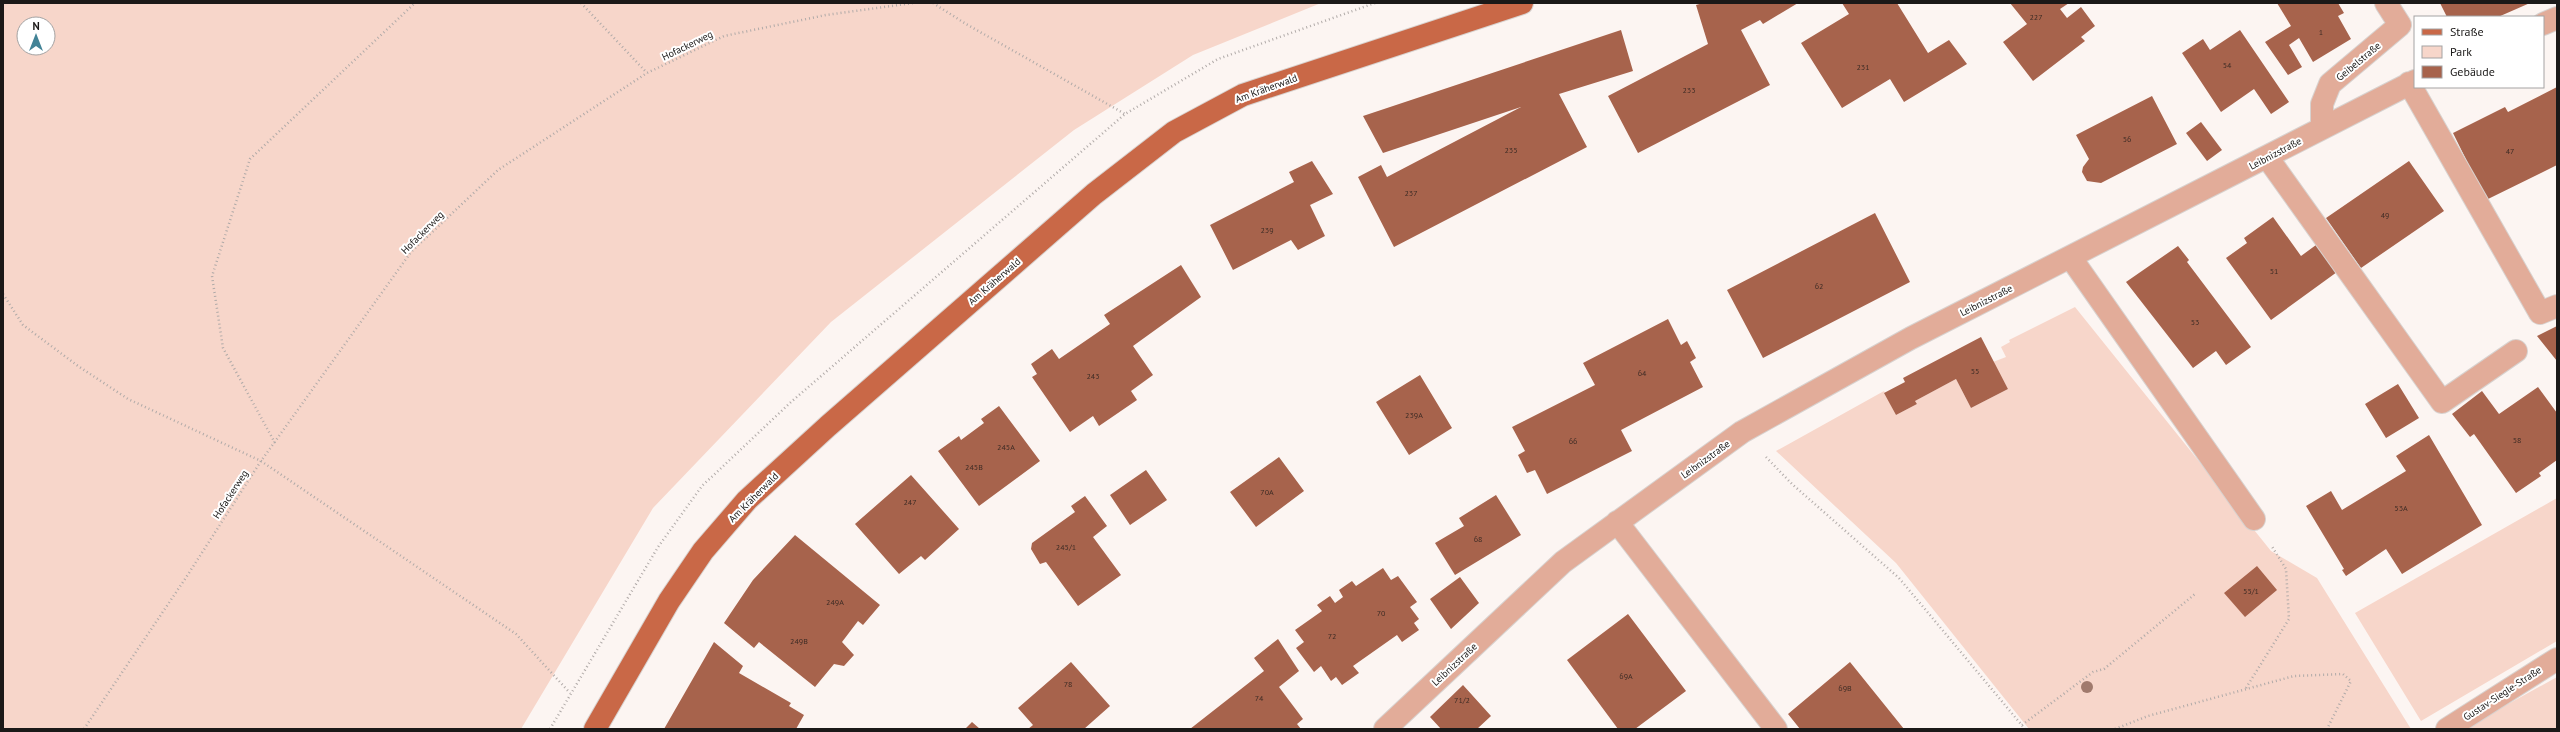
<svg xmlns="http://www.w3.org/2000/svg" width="2560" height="732" viewBox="0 0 2560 732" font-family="'PT Sans',sans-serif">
<rect width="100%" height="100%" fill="#fcf5f2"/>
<path fill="#f7d6ca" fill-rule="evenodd" d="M3,3H1321L1193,55L1074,130L831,322L653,508L521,729H3ZM24,24H48V48H24Z
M2075,307L2271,551L2317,578L2411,729H2029L1896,563L1776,451L1884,391L1896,415L1917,404L1915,401L1956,379L1971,408L2008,389L1993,362L2006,357L2001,347L2010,342L2009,340Z
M2557,498V641L2421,721L2355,613Z
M2557,677V729H2463Z"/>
<path fill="#a7634c" d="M1703,3H1798L1763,24L1760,20L1741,30L1770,85L1638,153L1608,96L1708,44L1696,5Z
M1842,3H1897L1928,53L1949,40L1967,64L1904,102L1890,79L1842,108L1801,43L1849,14Z
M2010,3H2069L2060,9L2067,18L2081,7L2095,26L2081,37L2085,41L2033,81L2003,42L2027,24Z
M2277,3H2338L2344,13L2338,16L2351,39L2313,62L2299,38L2289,45L2302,67L2288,75L2265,42L2291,26Z
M2440,3H2530L2498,17H2447Z
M1621,30L1633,71L1559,94L1587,147L1394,247L1358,177L1381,165L1387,177L1521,107L1383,153L1363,116Z
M2240,30L2289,102L2271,114L2254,89L2221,112L2182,53L2203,39L2210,50Z
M2557,87V165L2486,200L2453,133L2505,107L2508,112Z
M2152,96L2177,144L2101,183L2087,181L2082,172L2083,167L2089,159L2076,135Z
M2201,122L2222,150L2207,161L2186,133Z
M1312,161L1333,194L1310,205L1325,236L1298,250L1291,240L1233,270L1210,225L1294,182L1289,172Z
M2409,161L2444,211L2361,268L2326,218Z
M1875,213L1910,282L1763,358L1727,290Z
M2273,217L2301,256L2316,245L2337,272L2271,320L2226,258L2247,243L2244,238Z
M2178,246L2189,260L2187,262L2251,347L2226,365L2216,351L2193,368L2126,282Z
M1181,265L1201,297L1133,346L1153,375L1131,391L1137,400L1099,426L1093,416L1070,432L1032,377L1037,374L1031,364L1052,349L1059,359L1110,324L1104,315Z
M1668,319L1681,345L1687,341L1696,358L1690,362L1703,387L1621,430L1632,451L1547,494L1535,470L1527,473L1518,455L1525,451L1512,427L1595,385L1583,363Z
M2557,326V361L2537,336Z
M1981,337L2008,389L1971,408L1956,379L1915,401L1917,404L1896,415L1884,393L1905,382L1903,378Z
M1420,375L1452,428L1409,455L1376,402Z
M2398,384L2419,418L2386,438L2365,404Z
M2538,387L2557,413V460L2539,473L2541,476L2516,493L2474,434L2470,437L2452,414L2482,391L2499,414Z
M999,406L1040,461L979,506L938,451L959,436L961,440L984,423L981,419Z
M2429,435L2482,525L2402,574L2386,549L2346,576L2342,570L2344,569L2306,506L2331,491L2342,510L2406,471L2396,456Z
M1279,457L1304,491L1256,527L1230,492Z
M1146,470L1167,500L1130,525L1110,495Z
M911,475L959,529L925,560L921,556L899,574L855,524Z
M1496,495L1521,535L1455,575L1435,543L1464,526L1459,518Z
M1085,496L1107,526L1093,537L1121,575L1078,606L1046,562L1040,564L1031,549L1032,543L1075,512L1071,506Z
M795,535L880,605L863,625L858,621L842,642L854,655L844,666L834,664L815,687L759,642L754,648L724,623L753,580Z
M2257,566L2277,590L2245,617L2224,593Z
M1383,568L1391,580L1398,576L1417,602L1410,607L1419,619L1414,623L1419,630L1402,642L1397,635L1353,666L1359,673L1342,685L1336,677L1331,681L1321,666L1314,672L1296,648L1304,642L1295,630L1322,611L1317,605L1330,596L1335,603L1343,597L1339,590L1352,581L1356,586Z
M1460,577L1479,603L1451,629L1430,599Z
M1628,614L1686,691L1635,729H1618L1567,660Z
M1278,639L1299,671L1279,687L1303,719L1297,724L1301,729H1190L1264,671L1254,658Z
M714,642L743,666L739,673L791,703L789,706L804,715L796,729H664Z
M1071,662L1110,706L1084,729H1028L1033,725L1018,708Z
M1850,662L1904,729H1800L1788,714Z
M1463,685L1491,716L1477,729H1441L1430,717Z
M972,722L980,729H965Z"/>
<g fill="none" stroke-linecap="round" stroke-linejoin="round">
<g stroke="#d8d2cf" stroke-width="24">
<path id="minor" d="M2543,24L2557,18
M2409,83L2540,313L2557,306
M2322,127V104L2330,84L2400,25L2386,3
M2267,157L2442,402L2516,351
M2071,258L2254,519
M1617,522L1776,729
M1385,729L1563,562L1742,432L1911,338L2415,81
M2447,729L2557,659"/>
</g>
<g stroke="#d8d2cf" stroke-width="24">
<path id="major" d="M595,729L669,601L703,551L747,500L828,426L1094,194L1174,132L1243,95L1522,3"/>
</g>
<path stroke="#b0aaa8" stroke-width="2.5" stroke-dasharray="1 3" stroke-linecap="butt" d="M581,3L647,73
M933,3L966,24L1125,114
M3,294L23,325L78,366L128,399L261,461L516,634L570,693
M275,443L223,348L212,276L250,159L415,3
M1766,457L1792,484L1899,578L2025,729
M2246,688L2289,619L2286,569L2271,545
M2022,725L2093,672L2104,669L2195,594
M84,729L187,576L261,461L411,252L498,170L647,73L724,36L826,15L913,3
M550,729L658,547L702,486L791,402L1125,114L1218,59L1375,3
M2115,729L2148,716L2294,676L2343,674L2351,681L2327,729"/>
<use href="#minor" stroke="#e2ac99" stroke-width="22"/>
<use href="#major" stroke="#c96847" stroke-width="22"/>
</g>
<circle fill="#a07a6d" cx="2087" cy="687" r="6"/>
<g text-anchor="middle" stroke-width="4" stroke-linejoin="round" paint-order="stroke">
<g font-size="8" fill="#3e2c25">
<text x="2036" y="20">227</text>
<text x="2321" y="35">1</text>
<text x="2227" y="68">54</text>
<text x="1863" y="70">231</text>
<text x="1689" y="93">233</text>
<text x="2127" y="142">56</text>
<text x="1511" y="153">235</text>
<text x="2510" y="154">47</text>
<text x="1411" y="196">237</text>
<text x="2385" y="218">49</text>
<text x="1267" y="233">239</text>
<text x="2274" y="274">51</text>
<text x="1819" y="289">62</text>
<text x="2195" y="325">53</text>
<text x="1975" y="374">55</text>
<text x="1642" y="376">64</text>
<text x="1093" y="379">243</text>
<text x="1414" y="418">239A</text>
<text x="2517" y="443">58</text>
<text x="1573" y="444">66</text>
<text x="1006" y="450">245A</text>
<text x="974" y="470">245B</text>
<text x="1267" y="495">70A</text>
<text x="910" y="505">247</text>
<text x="2401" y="511">53A</text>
<text x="1478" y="542">68</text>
<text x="1066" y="550">245/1</text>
<text x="2251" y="594">55/1</text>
<text x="835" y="605">249A</text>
<text x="1381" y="616">70</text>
<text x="1332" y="639">72</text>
<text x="799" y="644">249B</text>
<text x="1626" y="679">69A</text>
<text x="1068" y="687">78</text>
<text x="1845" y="691">69B</text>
<text x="1259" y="701">74</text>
<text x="1462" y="703">71/2</text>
</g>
<g font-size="10" fill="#1b1918" stroke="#fff">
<text transform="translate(687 45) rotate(-26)" y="4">Hofackerweg</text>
<text transform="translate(2358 61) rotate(-40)" y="4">Geibelstraße</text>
<text transform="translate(1266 88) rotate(-20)" y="4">Am Kräherwald</text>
<text transform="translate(2275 153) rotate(-28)" y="4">Leibnizstraße</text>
<text transform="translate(422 232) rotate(-45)" y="4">Hofackerweg</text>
<text transform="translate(994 281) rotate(-41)" y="4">Am Kräherwald</text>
<text transform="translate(1986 300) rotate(-27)" y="4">Leibnizstraße</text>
<text transform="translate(1705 459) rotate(-36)" y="4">Leibnizstraße</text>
<text transform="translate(230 494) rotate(-57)" y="4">Hofackerweg</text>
<text transform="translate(753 497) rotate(-45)" y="4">Am Kräherwald</text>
<text transform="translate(1454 664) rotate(-43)" y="4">Leibnizstraße</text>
<text transform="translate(2502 693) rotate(-33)" y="4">Gustav-Siegle-Straße</text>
</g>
</g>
<rect width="2560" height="732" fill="none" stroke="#1b1918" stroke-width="8"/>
<rect x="2414" y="16" width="130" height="72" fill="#ffffff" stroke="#a4a3a3"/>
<rect x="2422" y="29" width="20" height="6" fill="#c96847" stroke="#a4a3a3"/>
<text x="2450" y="36" font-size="12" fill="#1b1918">Straße</text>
<rect x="2422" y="46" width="20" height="12" fill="#f7d6ca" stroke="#a4a3a3"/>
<text x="2450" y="56" font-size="12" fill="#1b1918">Park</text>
<rect x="2422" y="66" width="20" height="12" fill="#a7634c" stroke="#a4a3a3"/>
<text x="2450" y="76" font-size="12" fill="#1b1918">Gebäude</text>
<g transform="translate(36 36)"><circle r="19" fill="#ffffff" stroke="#a4a3a3"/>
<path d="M0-3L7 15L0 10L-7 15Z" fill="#428396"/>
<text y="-6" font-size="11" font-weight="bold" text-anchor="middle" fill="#1b1918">N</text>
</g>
</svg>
